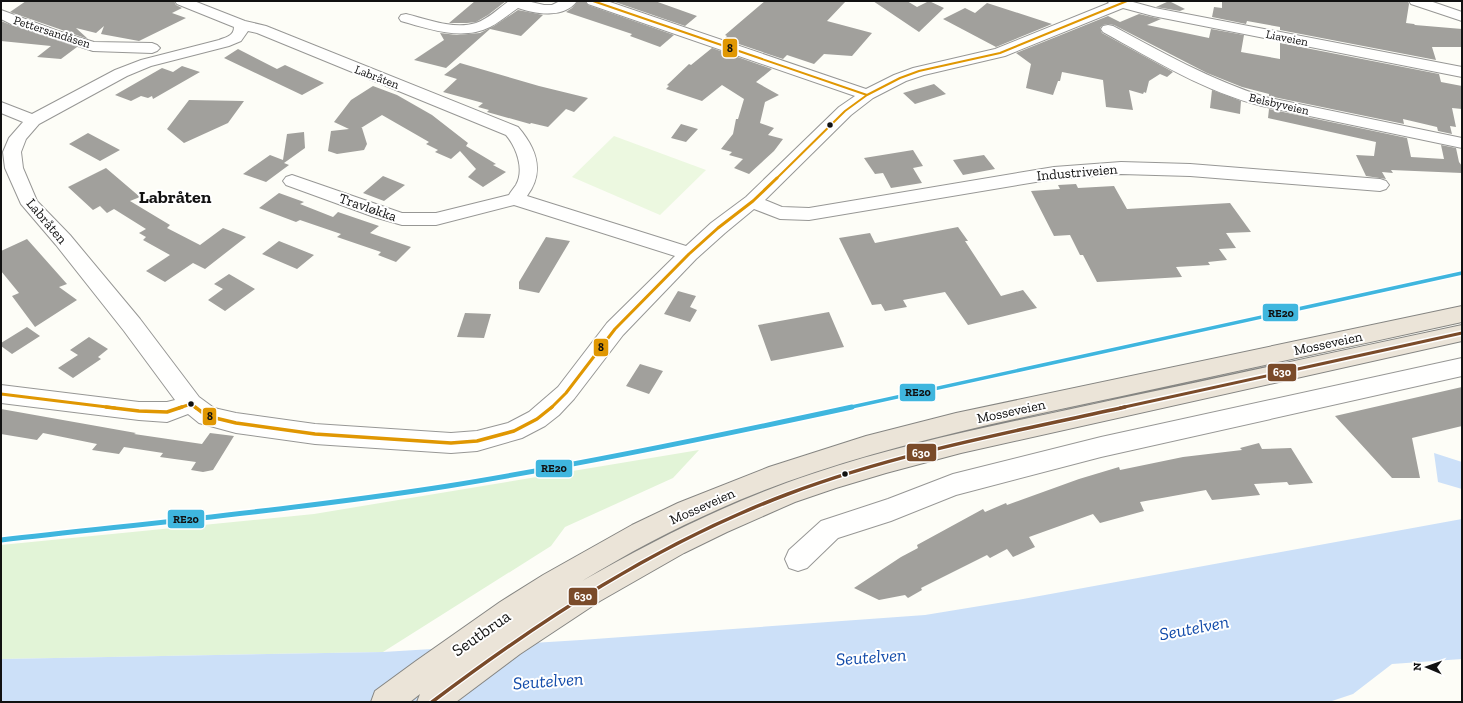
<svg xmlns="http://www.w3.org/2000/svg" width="1463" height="703" viewBox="0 0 1463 703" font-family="'Zilla Slab',serif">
<rect width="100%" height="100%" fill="#fdfdf7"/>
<path fill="#e2f4d7" d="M699,450L673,478L565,527L551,546L383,652L1,659V545L314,514Z"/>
<path fill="#ecf8e0" d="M614,136L706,170L660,215L572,177Z"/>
<path fill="#cce0f8" d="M1434,453L1462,462V489L1438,482Z
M1462,519V659L1392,664L1353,694L1329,702H1V659L383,652L581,640L925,615L1023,599Z"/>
<path fill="#a1a09c" d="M26,1H174L176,5L182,8L172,13L186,18L139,41L101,34L104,26L96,33L76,28L88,39L10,12Z
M475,1H506L488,15L476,22L467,23H449Z
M578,1H585L588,5L674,35L660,47L630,36L632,34L566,12L572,8Z
M612,1H655L697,16L685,26Z
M765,1H846L827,21L872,33L852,56L824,54L814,64L787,55L783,59L724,39L727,36L725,35Z
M873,1H907L917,7L929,1L944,8L919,32Z
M1169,1L1185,9L1180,11L1156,7Z
M1222,1H1408L1409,4L1406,23L1414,24L1415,25L1462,29V47H1432L1436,60L1280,30V27L1247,21L1246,24L1212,17L1214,7L1222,8Z
M987,3L1052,24L996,47L943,19L965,8L975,13Z
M518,10L543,15L521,36L490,29L446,68L414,60L444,40L440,33L457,35L480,33L494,26Z
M1139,14L1161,19L1147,25L1209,38L1211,29L1244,35L1241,52L1280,59V43L1439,74L1441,82L1462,86V109L1452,108L1456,127L1450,126L1452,134L1438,131L1437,127L1403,119L1404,124L1269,96V94L1242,87L1207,73L1114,25L1108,24L1103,25L1100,28L1102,33L1173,72L1167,77L1160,74L1149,81L1146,93L1144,92L1143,94L1129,90L1133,110L1106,107L1103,80L1062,72L1060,81H1058L1053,95L1026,88L1031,64L1016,53L1108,16L1120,22Z
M1,21L11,25L77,47L61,59L37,57L51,46L1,41Z
M712,48L772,69L756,82L779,95L765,102L760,123L774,128L768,135L783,139L774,151L749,174L734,168L743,159L729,155L732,152L721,149L733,134L736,119H738L744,99L722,85L702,101L666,89L669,86L667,85L689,64L691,65Z
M238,49L277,69L285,65L324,83L302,95L224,58Z
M460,63L539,86L588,98L574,112L566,109L548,127L531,123L530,124L487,112L489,110L478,107L483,103L443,92L457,79L444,75Z
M182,66L200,72L153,99L152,96L148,98L141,96L131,101L115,95L162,68L173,72Z
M934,84L946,94L915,104L903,93Z
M373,86L397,95L432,115L468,143L466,146L496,164L493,165L506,172L483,187L468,177L476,169L460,151L451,159L435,152L438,150L426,144L429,142L382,115L361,128H362L367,144L364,150L337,154L328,151L331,131L349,129L334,122L351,100Z
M1212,90L1241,101L1240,114L1210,108Z
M189,100L244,101L228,123L184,143L167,129Z
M1269,109L1407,138L1411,157L1444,159L1441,145L1456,148L1459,162L1462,166V173L1391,170L1393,173L1382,172L1386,179L1366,176L1356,155L1374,156L1376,142L1268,118Z
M681,124L698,129L686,142L671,138Z
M304,132L305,148L284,163L289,165L266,182L243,174L270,155L283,160L287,134Z
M88,133L120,150L100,161L69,144Z
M913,150L923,166L913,168L922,183L891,188L883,173L875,174L864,158Z
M984,155L995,169L963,175L953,160Z
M106,168L140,197L130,201L170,225L167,228L200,245L223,228L246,237L205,269L193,263L165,282L146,271L170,255L143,240L146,237L139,233L146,229L114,209L107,213L100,206L93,210L68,187Z
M383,176L405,185L384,201L363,193Z
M1076,184L1078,188L1114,186L1127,209L1230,203L1251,232L1226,233L1236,248L1219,249L1227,260L1208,262L1210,265L1176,267L1182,277L1097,282L1083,255H1080L1070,235L1054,236L1031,191L1060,189L1058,185Z
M279,193L304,202L300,204L333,217L338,212L379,226L370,233L411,247L396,262L378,255L381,252L337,237L341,234L300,220L296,222L259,208Z
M958,227L968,241H965L1001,296L1023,290L1037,308L968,325L945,292L903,300L907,307L885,311L881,304L872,305L839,238L870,233L875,243Z
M546,237L570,241L539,293L519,289V282Z
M27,239L67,284L59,287L77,300L35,327L12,296L19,293L1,271V251Z
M279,241L314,255L297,269L262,254Z
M229,274L255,289L225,311L208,300L223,289L214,284Z
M678,291L696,296L690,307L697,310L690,322L664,314Z
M829,312L844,347L771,361L758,325Z
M465,313L491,314L484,338L457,337Z
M27,327L40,336L12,354L1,346V343Z
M89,337L108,349L98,357L101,359L73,378L58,368L78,355L70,350Z
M640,364L663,371L649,394L626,386Z
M1462,387V426L1412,438L1420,478H1392L1335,416Z
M1,409L136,433L134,434L202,444L210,433L234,436L213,470L203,472L191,470L196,462L160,457L163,453L124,447L119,454L92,450L97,444L43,433L37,440L1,434Z
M1259,443L1262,449L1291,448L1313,483L1289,485L1287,482L1254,484L1260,495L1212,500L1206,490L1140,502L1144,511L1100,523L1093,514L1029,537L1035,547L1013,557L1007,549L990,558L987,555L921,588L922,590L908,598L905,595L879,600L854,588L901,557L918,548L917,545L983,509L985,512L1006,503L1007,505L1079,479L1119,467L1120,470L1183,457L1242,450L1240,448Z"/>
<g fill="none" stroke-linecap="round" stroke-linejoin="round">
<g stroke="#979795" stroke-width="2">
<path id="minor" d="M175,1H194L245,21L266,26L518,127C537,149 545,172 527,196L686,246L711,223L746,197L839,107L855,96L588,4L586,1H607L866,89L894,75L913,68L995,49L1109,3L1107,1H1134L1133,2L1155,8L1462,67V77L1153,16L1123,8L1005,56L924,75L906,81L873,98L851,115L765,200L782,207L809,208L1054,167L1121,162L1190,164L1380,179L1386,181L1389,185L1386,189L1380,191L1190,176L1121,174L1054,179L809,220L780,219L754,209L725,233L696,259L623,335L574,399L559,415L545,426L522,438L477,451L451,453L315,444L236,433L199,423L188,414L167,422L139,420L1,403V385L139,402H167L175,400L124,331L56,245L21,204L5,168L3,152L9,138L23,122L1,113V102L32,114L115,70L141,60L219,40C226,37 234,36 234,27L177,4ZM248,31L257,33L506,135C516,147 525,169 516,185C514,188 511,191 509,195L436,213H402L292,175L286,177L283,181L286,185L374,217L402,225H436L514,205L675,256L607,323L558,387L529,412L508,423L477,431L451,433L315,424L236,413L214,408L199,397L140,319L70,235L37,201L23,168L21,152L26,139L39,124L127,76L151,66L229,46L241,41Z
M509,1H527L544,5H552L560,1H577C564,19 535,14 518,8C509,14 500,22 490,27C462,41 429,29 401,21L399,18L401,15L406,14C427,19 453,30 476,23C488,19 499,8 509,1Z
M1409,1H1430L1462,12V21L1411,4Z
M1,10L58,31L94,42L152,43L157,45L160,48L157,51L152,53L93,51L11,24L1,19Z
M1108,25L1113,26C1163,53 1211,80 1265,97L1462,138V148L1262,106C1205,92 1154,60 1103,32L1101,29L1103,26Z
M1462,358V376L1101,457L956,495L891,521L838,538L807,568L798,571L789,568L785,559L789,550L821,521L888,499L953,474L1101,437Z"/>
</g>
<g stroke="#858582" stroke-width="2">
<path id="highway" d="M1462,306V322C1349,347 1236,371 1122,396C1009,420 895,443 786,482C714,508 646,542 582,581C656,539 731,501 812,474C913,440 1018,421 1122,398C1236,374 1349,349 1462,325V341L961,453L886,473L836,488L795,502L727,532L684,553L600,601L520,654L456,702H417L420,694L410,702H371L375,691L416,661L500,602L543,575L632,525L678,503L769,467L866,436L956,413Z"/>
</g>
<use href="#minor" fill="#fffffe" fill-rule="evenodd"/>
<use href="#highway" fill="#ebe4d8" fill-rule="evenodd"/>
<g stroke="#fff" stroke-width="4">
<path id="bus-1-far2" d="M593,1L867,95
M776,179L845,111L867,95L900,78L919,71L1000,53L1127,1"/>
</g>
<g stroke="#fff" stroke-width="6">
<path id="bus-1-far1" d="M1,394L115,408
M179,408L191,404L196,408
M551,408L566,393L615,329L689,254L718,228L753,201L777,178"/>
</g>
<g stroke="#fff" stroke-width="6">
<path id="bus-1" d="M106,407L139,411L167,412L182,407
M195,407L207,416L236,423L315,434L451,443L477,441L514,431L537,419L552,407"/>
</g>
<g stroke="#fff" stroke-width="6">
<path id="bus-2-far1" d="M1120,408L1462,333"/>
</g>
<g stroke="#fff" stroke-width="6">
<path id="bus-2" d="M432,702C542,619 658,543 788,494C897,453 1012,432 1125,407"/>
</g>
<use href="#bus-1-far2" stroke="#e09702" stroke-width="2"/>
<use href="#bus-1-far1" stroke="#e09702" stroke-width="3"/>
<use href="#bus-1" stroke="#e09702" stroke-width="3.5"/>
<use href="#bus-2-far1" stroke="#7a4b2a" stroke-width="3"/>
<use href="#bus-2" stroke="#7a4b2a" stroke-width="3.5"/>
<g stroke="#fff" stroke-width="6">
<path id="rail-1-far1" d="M847,408L1462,273"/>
</g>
<g stroke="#fff" stroke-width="8">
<path id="rail-1" d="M1,540C150,523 300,509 448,486C584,464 718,436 852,407"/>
</g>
<use href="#rail-1-far1" stroke="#3fb6de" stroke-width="3.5"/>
<use href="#rail-1" stroke="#3fb6de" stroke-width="5"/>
</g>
<g fill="#111" stroke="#fff" stroke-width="1.5">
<circle cx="830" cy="125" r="3.5"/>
<circle cx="191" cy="404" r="3.5"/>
<circle cx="845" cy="474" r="3.5"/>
</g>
<g text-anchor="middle" stroke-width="4" stroke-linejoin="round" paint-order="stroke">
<g font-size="12" fill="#111" stroke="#fff">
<text transform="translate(52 32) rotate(18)" y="4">Pettersandåsen</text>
<text transform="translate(1287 38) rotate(11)" y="4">Liaveien</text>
<text transform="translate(377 77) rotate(21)" y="4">Labråten</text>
<text transform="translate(1279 104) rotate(13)" y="4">Belsbyveien</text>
</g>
<g font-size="14" fill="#111" stroke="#fff">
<text transform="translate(1077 172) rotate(-5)" y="5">Industriveien</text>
<text transform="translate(368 207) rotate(19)" y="5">Travløkka</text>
<text transform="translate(47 221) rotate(50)" y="5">Labråten</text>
<text transform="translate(1328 343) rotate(-12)" y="5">Mosseveien</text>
<text transform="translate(1011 411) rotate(-12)" y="5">Mosseveien</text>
<text transform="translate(702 506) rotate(-24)" y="5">Mosseveien</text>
</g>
<g font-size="17" fill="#111" stroke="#fff">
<text transform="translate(481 633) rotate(-35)" y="6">Seutbrua</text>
</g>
<g font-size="18" font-weight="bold" fill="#111" stroke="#fff">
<text x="175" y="203">Labråten</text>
</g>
<g font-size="18" font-style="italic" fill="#134caa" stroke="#fff">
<text transform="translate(1194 628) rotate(-11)" y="6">Seutelven</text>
<text transform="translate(871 657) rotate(-4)" y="6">Seutelven</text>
<text transform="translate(548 681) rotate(-4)" y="6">Seutelven</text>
</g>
</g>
<g stroke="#fff" stroke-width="1.5">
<rect x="722" y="38" width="16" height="20" rx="4" fill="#e09702"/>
<rect x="1262" y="303" width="37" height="19" rx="4" fill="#3fb6de"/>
<rect x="593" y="338" width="16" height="19" rx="4" fill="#e09702"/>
<rect x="1267" y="363" width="30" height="19" rx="4" fill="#7a4b2a"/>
<rect x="899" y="383" width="37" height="19" rx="4" fill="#3fb6de"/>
<rect x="202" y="407" width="15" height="19" rx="4" fill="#e09702"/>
<rect x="906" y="443" width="31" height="19" rx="4" fill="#7a4b2a"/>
<rect x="535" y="459" width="38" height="19" rx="4" fill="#3fb6de"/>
<rect x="167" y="509" width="38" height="20" rx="4" fill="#3fb6de"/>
<rect x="568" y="587" width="30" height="19" rx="4" fill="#7a4b2a"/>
</g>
<g font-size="11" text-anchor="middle" font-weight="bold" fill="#fff">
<text x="1282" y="376">630</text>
<text x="921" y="457">630</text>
<text x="583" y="600">630</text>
</g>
<g font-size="11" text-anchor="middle" font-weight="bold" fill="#111">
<text x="730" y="52">8</text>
<text x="1281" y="317">RE20</text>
<text x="601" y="351">8</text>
<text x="918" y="396">RE20</text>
<text x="210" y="420">8</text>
<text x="554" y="472">RE20</text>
<text x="186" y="523">RE20</text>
</g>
<rect width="1463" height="703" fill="none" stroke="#111111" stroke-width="4"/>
<g transform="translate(1427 667) rotate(272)" stroke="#ffffff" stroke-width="3" paint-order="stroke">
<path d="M0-3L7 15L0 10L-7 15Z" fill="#111111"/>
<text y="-6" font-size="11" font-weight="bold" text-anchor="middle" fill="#111111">N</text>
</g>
</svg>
